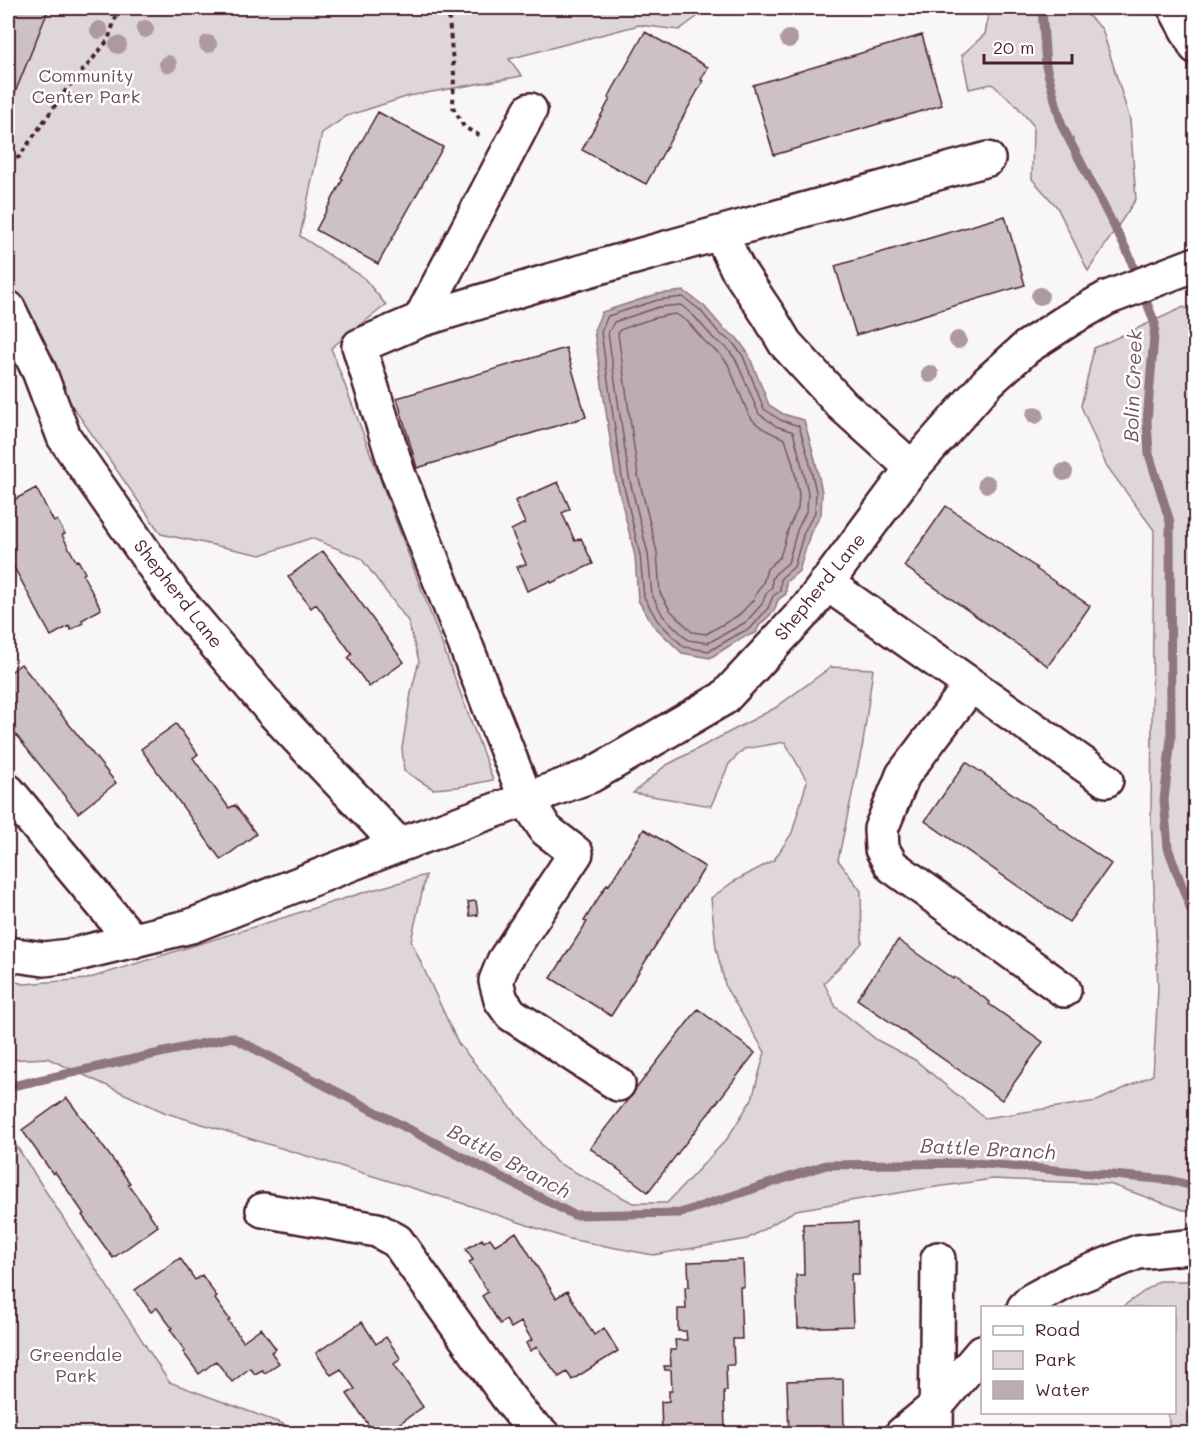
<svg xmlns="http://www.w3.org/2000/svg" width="1203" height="1441" viewBox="0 0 1203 1441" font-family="Mali,sans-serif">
<rect width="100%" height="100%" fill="#f8f6f7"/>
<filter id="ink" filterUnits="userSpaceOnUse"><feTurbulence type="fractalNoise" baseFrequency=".0167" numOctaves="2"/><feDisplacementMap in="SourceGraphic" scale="12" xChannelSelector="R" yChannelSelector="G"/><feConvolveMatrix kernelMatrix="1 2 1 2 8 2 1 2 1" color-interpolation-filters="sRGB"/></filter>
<g filter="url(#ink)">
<path fill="#ded6d9" stroke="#947a82" stroke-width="1.5" d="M8,8H709L679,30L639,25L509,59L522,76L409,96L347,116L322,133L300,236L363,277L386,305L331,348L493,780L458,787L433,789L404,771L402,748L411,693L419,661L408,621L361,558L311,538L261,555L161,534L48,371L8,278Z
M990,8H1080L1102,29L1130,120L1136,199L1088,271L1057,207L1032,179L1033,125L1015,104L992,84L969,89L962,55L985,34Z
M1184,307L1196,316L1195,1210H1183L1109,1184L993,1179L922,1189L796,1210L747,1239L653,1255L569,1239L468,1205L166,1113L47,1058L8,1060V980L24,984L87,979L365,892L426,875L411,941L458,1043L556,1162L633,1203H667L727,1139L752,1099L765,1052L726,988L716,948L711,898L733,882L774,860L792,833L807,781L785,742L744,749L729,764L711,806L633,793L665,766L775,708L831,667L873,669L863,743L838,860L861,891L862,943L824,983L836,1007L877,1040L915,1060L985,1118L1097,1101L1153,1075L1158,989L1151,815L1154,530L1106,465L1081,406L1094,348Z
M8,1133L169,1382L283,1424L301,1433H8Z
M1159,1281H1195V1433H1170L1168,1413L1174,1412V1308L1122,1307Z"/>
<path fill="#bdadb0" stroke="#8f747b" stroke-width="1.5" d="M684,291L704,306L723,328L737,338L748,353L769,405L783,414L804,420L815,459L822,492L821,514L810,534L799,571L786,582V594L778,600L774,611L759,626L756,633L742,638L710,658L682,653L652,624L638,600L635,556L616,479L594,330L602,312L657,294Z"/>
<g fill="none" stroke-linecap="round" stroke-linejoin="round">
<path stroke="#785860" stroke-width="1.5" d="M683,297L700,310L719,333L733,343L743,356L764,409L780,420L799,426L809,460L816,492L815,512L804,532L794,567L781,578L780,591L773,596L768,608L751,628L740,633L709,651L684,647L657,620L644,597L640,555L622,478L601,332L608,316L658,300Z
M681,305L694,316L714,339L727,348L736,360L759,414L776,426L793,432L801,462L808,493L807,510L797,530L788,563L775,574L772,579V587L766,594L762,604L746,622L708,643L688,640L663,616L652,595L648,554L629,477L608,333L614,322L659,307Z
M676,314L688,322L707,344L720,354L728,364L748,413C755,427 771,433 785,439L793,464L799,494L798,508L789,527L780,557L767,569L763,583L758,590L754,599L739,615L706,634L692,632L670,610L660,593L657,552L638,475L618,334L620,330C639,323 657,316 676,314Z"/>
<path stroke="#8f747b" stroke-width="9" d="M1042,8L1046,66L1062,126L1129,255L1155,324L1147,421L1149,454L1170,522L1171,739L1164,800L1168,848L1196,924
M8,1087L232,1037L574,1215L680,1213L826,1165L975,1163L1170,1180L1196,1187"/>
</g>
<path fill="#cdc1c4" stroke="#4a1f2b" stroke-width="1.5" d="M8,8H49L8,110Z
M645,32L708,67L701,80L703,81L646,184L582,150L610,99L608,98Z
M922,35L942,105L774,155L753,85Z
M378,112L443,147L378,264L316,230L343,179L341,178Z
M1005,216L1025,285L856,335L835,266Z
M566,348L586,417L417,468L397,398Z
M558,482L570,509L562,513L575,541L581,538L593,564L551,583L550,581L527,591L517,567L526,564L511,530L525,523L515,501Z
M36,488L54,522L57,520L65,534L62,535L76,561L78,560L85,573L83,575L101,609L82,620L83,623L71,630L69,626L51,636L8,556V503Z
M946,506L1037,568L1036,569L1090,606L1048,666L904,566Z
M323,551L404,662L369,687L348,658L352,654L316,604L311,608L288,577Z
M21,664L116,783L78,813L8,725V674Z
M176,724L198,754L193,758L229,808L235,805L256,834L221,860L141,749Z
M966,762L1058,825L1057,826L1111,864L1069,922L925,821Z
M644,829L705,867L611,1016L551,978L587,922L584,921L607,884L609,885Z
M476,901L478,915L470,916L468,902Z
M898,940L953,979L954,977L990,1002L989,1004L1043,1042L1002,1100L857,999Z
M698,1009L755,1053L648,1192L590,1148Z
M67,1098L130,1183L128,1184L158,1226L113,1258L82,1215L84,1214L55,1172L53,1174L22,1130Z
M858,1222L859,1274H851L853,1326L798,1328L796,1275H804L803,1224Z
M516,1232L556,1298L567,1291L594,1335L604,1328L618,1351L572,1380L567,1372L559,1377L537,1347L530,1351L526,1343L532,1340L521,1322L511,1328L506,1320L500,1324L482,1296L488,1292L469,1262L473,1260L466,1249L482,1239L484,1242L490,1238L495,1245Z
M180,1258L195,1280L202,1275L217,1297L215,1299L230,1320L228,1321L243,1341L261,1328L276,1349L271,1352L279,1363L265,1373L262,1370L255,1374L250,1368L232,1382L216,1361L199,1374L183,1352L185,1351L170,1329L172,1328L157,1308L151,1312L135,1290Z
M743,1260L744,1287H740L742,1339H733L734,1365H726L727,1391H724L725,1434H662L661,1402L669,1401V1391H672L671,1370H665L664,1366H671L670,1350H676L675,1340H687L686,1331H678V1309H686L685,1287H689L688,1262Z
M362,1322L376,1344L386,1337L401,1359L394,1364L423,1407L384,1434H375L347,1394L355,1389L341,1369L331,1375L316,1353Z
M843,1379L844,1432L789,1434L787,1381Z"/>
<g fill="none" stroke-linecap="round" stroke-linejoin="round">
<g stroke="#4a1f2b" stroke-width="38">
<path id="minor" d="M720,233L737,268L769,316L785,343L842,405L912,468
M8,308L39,371L64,437L174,595L274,713L399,845
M420,320L530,110
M826,583L1106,780
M971,685L903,775L881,829L882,849L892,866L1064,990
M8,791L133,941
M8,954L44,959L69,956L191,926L399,845L590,776L724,698L808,608L912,468L988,382L1027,347L1070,319L1107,298L1196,264
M618,1084L511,1014L501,1000L496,981L504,961L576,853L546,830L526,799L398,473L359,346L420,320L549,281L720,233L988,159
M263,1210L377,1230L397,1241L507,1396L530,1425L542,1434
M1024,1308L1032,1300L1069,1280L1138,1252L1196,1246
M902,1434L936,1406L982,1352
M936,1434L938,1259"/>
</g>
<g stroke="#4a1f2b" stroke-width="38">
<path id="major" d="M1175,8L1196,47"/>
</g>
<path stroke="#4a1f2b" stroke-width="4" stroke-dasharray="4.5 4.5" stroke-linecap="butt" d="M448,8L454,74L453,107L464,127L482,137
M8,162L19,157L68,87L87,66L108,40L119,8"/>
<use href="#minor" stroke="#fff" stroke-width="33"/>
<use href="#major" stroke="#fff" stroke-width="33"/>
</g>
<g fill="#ad999e">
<circle cx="145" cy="29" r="9"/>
<circle cx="99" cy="30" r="9"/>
<circle cx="789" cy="39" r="9"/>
<circle cx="208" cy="44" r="9"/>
<circle cx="118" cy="45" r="9"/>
<circle cx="168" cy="64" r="9"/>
<circle cx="1040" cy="296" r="9"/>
<circle cx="958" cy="340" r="9"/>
<circle cx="930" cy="374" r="9"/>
<circle cx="1035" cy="415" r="9"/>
<circle cx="1064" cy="472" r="9"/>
<circle cx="987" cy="484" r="9"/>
</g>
</g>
<g text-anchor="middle" stroke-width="5" stroke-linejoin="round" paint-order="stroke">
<g font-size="18" fill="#6f4d56" stroke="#fff">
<text x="86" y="82">Community<tspan x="86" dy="21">Center Park</tspan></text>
<text x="76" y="1361">Greendale<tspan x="76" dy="21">Park</tspan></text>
</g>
<g font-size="18" fill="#4a1f2b" stroke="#fff">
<text transform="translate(820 587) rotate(-51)" y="6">Shepherd Lane</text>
<text transform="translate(178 594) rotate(52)" y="6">Shepherd Lane</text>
</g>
<g font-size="20" font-style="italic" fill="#72515a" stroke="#fff">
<text transform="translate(1133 386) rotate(-88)" y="7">Bolin Creek</text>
<text transform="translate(988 1149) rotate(3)" y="7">Battle Branch</text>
<text transform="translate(509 1161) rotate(28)" y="7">Battle Branch</text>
</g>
</g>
<rect width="1203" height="1441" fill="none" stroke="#fff" stroke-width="30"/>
<rect x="15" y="15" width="1173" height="1411" fill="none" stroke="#4a1f2b" stroke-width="2" filter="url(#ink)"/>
<rect x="981" y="1306" width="195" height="108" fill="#ffffff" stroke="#b7a5aa" stroke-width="1.5"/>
<rect x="993" y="1326" width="30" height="9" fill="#ffffff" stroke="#b7a5aa" stroke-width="1.5"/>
<text x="1035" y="1336" font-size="18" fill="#4a1f2b">Road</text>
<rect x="993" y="1351" width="30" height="18" fill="#ded6d9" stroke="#b7a5aa" stroke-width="1.5"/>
<text x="1035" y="1366" font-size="18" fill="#4a1f2b">Park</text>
<rect x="993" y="1381" width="30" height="18" fill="#bdadb0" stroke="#b7a5aa" stroke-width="1.5"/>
<text x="1035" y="1396" font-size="18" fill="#4a1f2b">Water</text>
<path d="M984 54v9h88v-9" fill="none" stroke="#4a1f2b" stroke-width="3"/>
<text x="993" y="54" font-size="18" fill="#4a1f2b" stroke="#ffffff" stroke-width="4.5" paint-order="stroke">20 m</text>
</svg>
